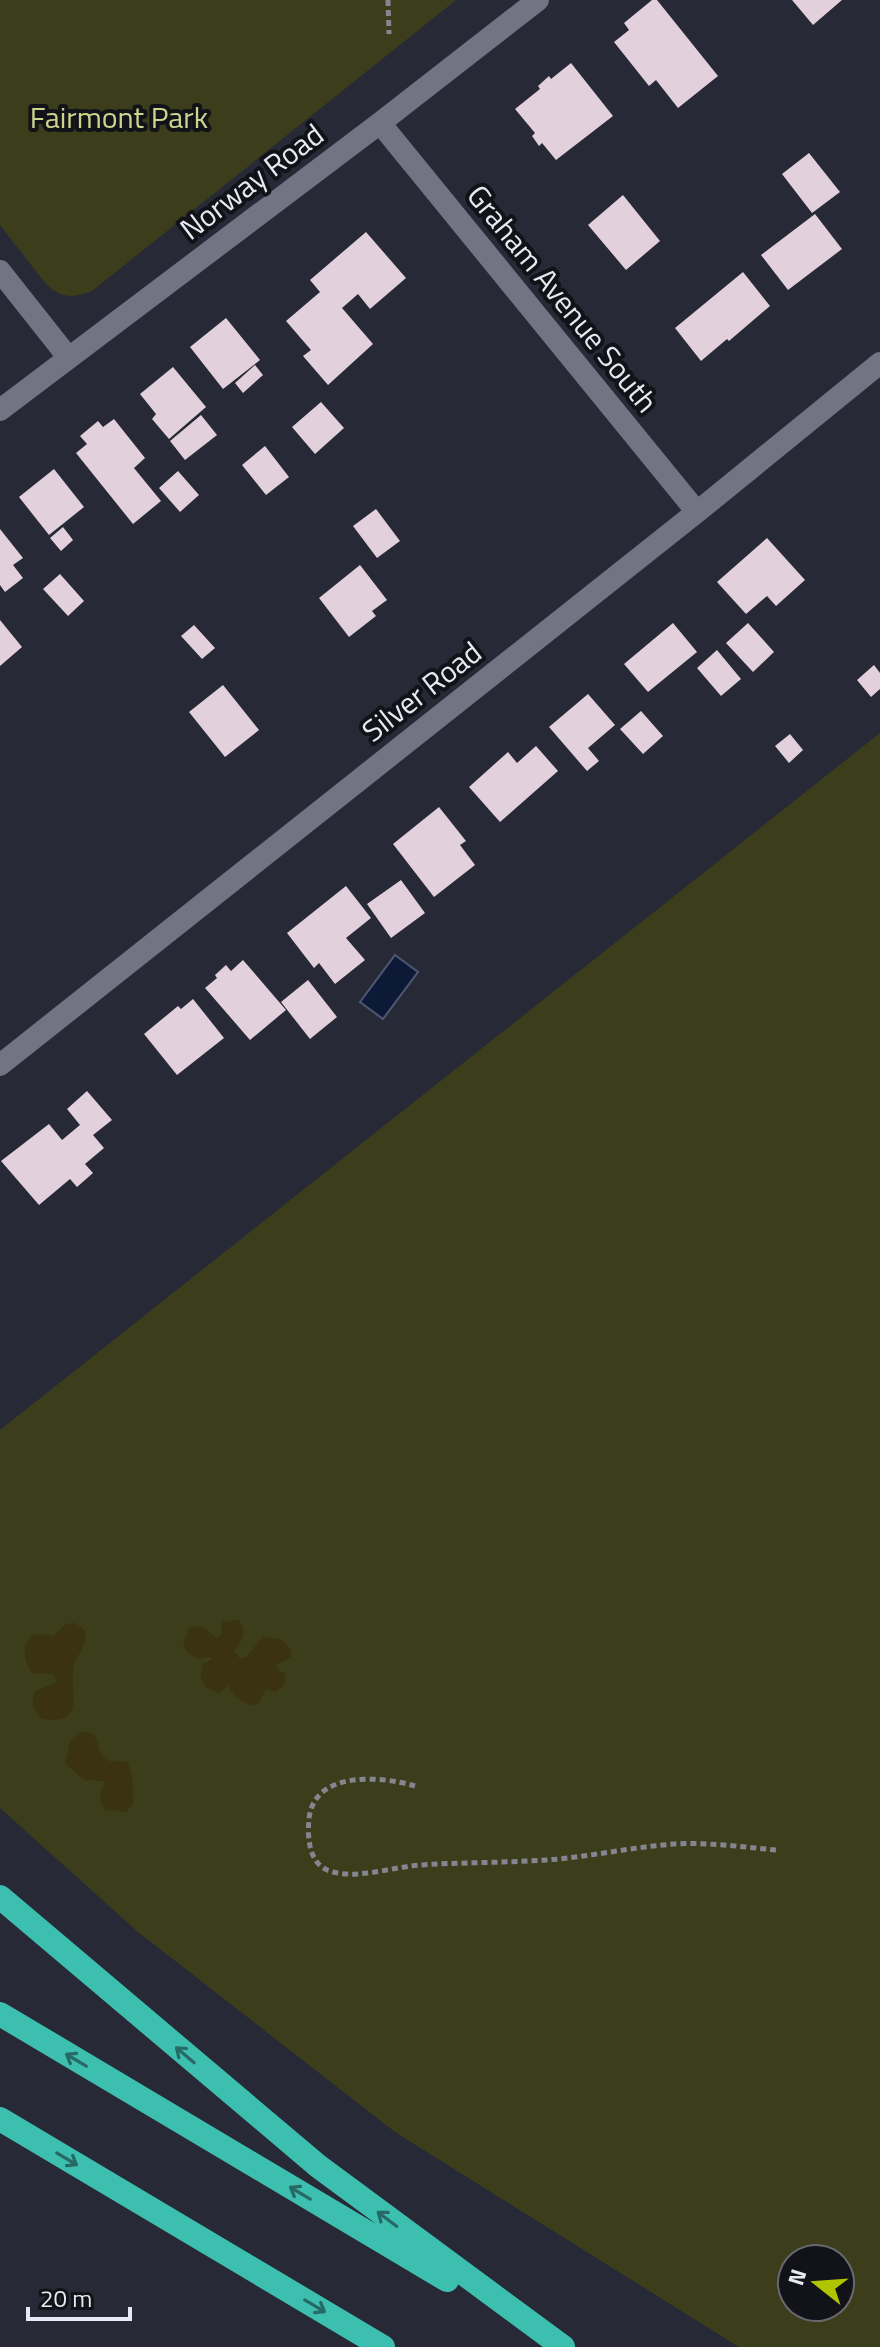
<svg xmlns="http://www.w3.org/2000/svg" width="880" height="2347" viewBox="0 0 880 2347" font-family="'Titillium Web',sans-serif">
<rect width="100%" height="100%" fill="#282937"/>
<path fill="#3c3e1b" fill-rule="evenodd" d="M0,0H456L92,291C73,298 62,299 46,284L0,225Z
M880,733V2347H739L395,2132L138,1932L0,1808V1430ZM792,2259H840V2307H792Z"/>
<path fill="#3a3211" d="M238,1620C248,1631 243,1640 234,1651L239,1658H245L264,1636L282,1640L291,1649V1657L275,1666L286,1675L284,1685L275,1692L266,1689L258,1705C244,1705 233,1698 228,1685L220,1693C203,1689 198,1680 203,1664L212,1659L209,1657L198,1659L187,1652L183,1644L189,1628L201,1626L217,1638L221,1635L222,1622Z
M74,1623C101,1635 73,1654 73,1672C71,1699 84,1724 42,1719C33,1710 31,1704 35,1691L55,1683L56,1679L52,1674L32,1673C23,1660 21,1643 34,1634L53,1636L66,1624Z
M83,1731C103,1732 93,1751 107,1760C112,1763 120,1760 127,1762C134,1774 133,1790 133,1805L126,1812L105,1810C97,1797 101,1792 105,1781L84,1780L65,1763L70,1742Z"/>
<path fill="#0c1a38" stroke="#4e5870" stroke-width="2" d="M395,955L418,972L383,1019L360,1002Z"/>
<path fill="#e2d0dc" d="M652,0H657L718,76L678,108L656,80L649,86L614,42L629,30L624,23Z
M792,0H842L813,25Z
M571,63L613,116L556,160L542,143L539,146L532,136L535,133L515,109L540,89L538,86L549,76L551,79Z
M809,153L840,192L812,213L782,174Z
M623,195L660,241L626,270L588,225Z
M815,214L842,249L788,290L761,255Z
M366,232L406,278L370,309L358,294L342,308L373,344L328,385L303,356L311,350L286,321L320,292L310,280Z
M743,272L770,306L729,341L727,339L701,361L675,328Z
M226,318L260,360L223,389L190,347Z
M255,365L263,375L243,393L235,383Z
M173,367L206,407L169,439L152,419L156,414L140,394Z
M321,402L344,428L315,454L292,427Z
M201,415L217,435L185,460L170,441Z
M114,419L145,458L134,468L161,501L133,524L76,453L87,444L80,436L98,421L103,427Z
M265,446L289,477L266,495L242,465Z
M54,469L84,507L49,535L19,497Z
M178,471L199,495L180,512L159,488Z
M376,509L400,541L377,558L353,526Z
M63,527L73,540L61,551L50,538Z
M0,529L23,558L13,565L23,578L5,592L0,585Z
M767,538L805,580L776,606L767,596L746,614L717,582Z
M360,565L387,600L372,611L376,616L349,637L319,598Z
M60,574L84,601L68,616L43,589Z
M0,620L22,647L0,666Z
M673,623L697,652L648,692L624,664Z
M748,623L774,652L753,672L726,643Z
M194,625L215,648L202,659L181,636Z
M717,650L741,679L721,696L697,668Z
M874,665L880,673V689L871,697L857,680Z
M223,685L259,730L225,757L189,712Z
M588,694L615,725L588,748L599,761L587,771L549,727Z
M641,711L663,736L643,754L620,729Z
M790,734L803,750L789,763L775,746Z
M536,746L558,771L500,822L469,787L508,752L517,763Z
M439,807L466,841L460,845L475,865L434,897L393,844Z
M401,880L425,913L391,938L367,904Z
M346,886L371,918L346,938L365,960L335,984L319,963L314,968L287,933Z
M243,960L286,1010L250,1040L205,988L217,978L215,975L226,965L231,971Z
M308,980L337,1017L310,1039L281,1002Z
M193,999L224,1038L177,1075L144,1034L178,1006L181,1009Z
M87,1091L112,1120L93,1135L104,1148L85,1164L93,1173L77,1187L70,1179L39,1205L1,1161L49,1124L62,1140L80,1125L67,1109Z"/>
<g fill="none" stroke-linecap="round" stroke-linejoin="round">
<path stroke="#848591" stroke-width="5" stroke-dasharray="6 4" stroke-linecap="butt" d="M388,0L389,34
M415,1786C381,1776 314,1770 309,1819C307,1837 309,1865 330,1871C356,1880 392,1867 420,1865C466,1862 513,1863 559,1859C597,1855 635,1847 674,1844C708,1842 742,1847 776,1850"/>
<path stroke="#727383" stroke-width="22" d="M380,123L697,512
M0,271L68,357
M0,410L380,123L538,0
M0,1065L697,512L880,363"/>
<path stroke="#3cbfae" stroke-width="24" d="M0,1897L318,2166L563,2347
M0,2014L447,2280
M0,2119L383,2347"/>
</g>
<defs><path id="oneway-shaft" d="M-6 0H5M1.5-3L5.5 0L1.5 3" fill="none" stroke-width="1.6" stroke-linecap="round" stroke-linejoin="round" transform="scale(2)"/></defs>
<g stroke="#276964">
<use href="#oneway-shaft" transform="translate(185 2055) rotate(-140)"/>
<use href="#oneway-shaft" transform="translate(76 2060) rotate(-149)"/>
<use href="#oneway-shaft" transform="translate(67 2159) rotate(31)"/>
<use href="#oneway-shaft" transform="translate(300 2193) rotate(-149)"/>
<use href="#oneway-shaft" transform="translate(387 2219) rotate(-143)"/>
<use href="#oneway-shaft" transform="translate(315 2306) rotate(31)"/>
</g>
<g text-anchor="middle" stroke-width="8" stroke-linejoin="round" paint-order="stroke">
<g font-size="30" fill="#ced48e" stroke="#121319">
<text x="119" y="128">Fairmont Park</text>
</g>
<g font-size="30" fill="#e8e9f2" stroke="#121319">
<text transform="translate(252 182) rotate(-37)" y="10">Norway Road</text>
<text transform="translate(562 299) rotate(51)" y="10">Graham Avenue South</text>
<text transform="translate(422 692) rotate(-38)" y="10">Silver Road</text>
</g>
</g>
<g transform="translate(816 2283) rotate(287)"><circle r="38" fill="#121319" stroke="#686970" stroke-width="2"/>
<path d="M0-6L14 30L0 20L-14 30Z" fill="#b0c500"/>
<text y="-12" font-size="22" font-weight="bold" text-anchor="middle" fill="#e8e9f2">N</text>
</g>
<path d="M28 2307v12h102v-12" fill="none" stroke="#e8e9f2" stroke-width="4"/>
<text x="40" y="2307" font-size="24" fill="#e8e9f2" stroke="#121319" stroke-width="6" paint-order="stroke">20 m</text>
</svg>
